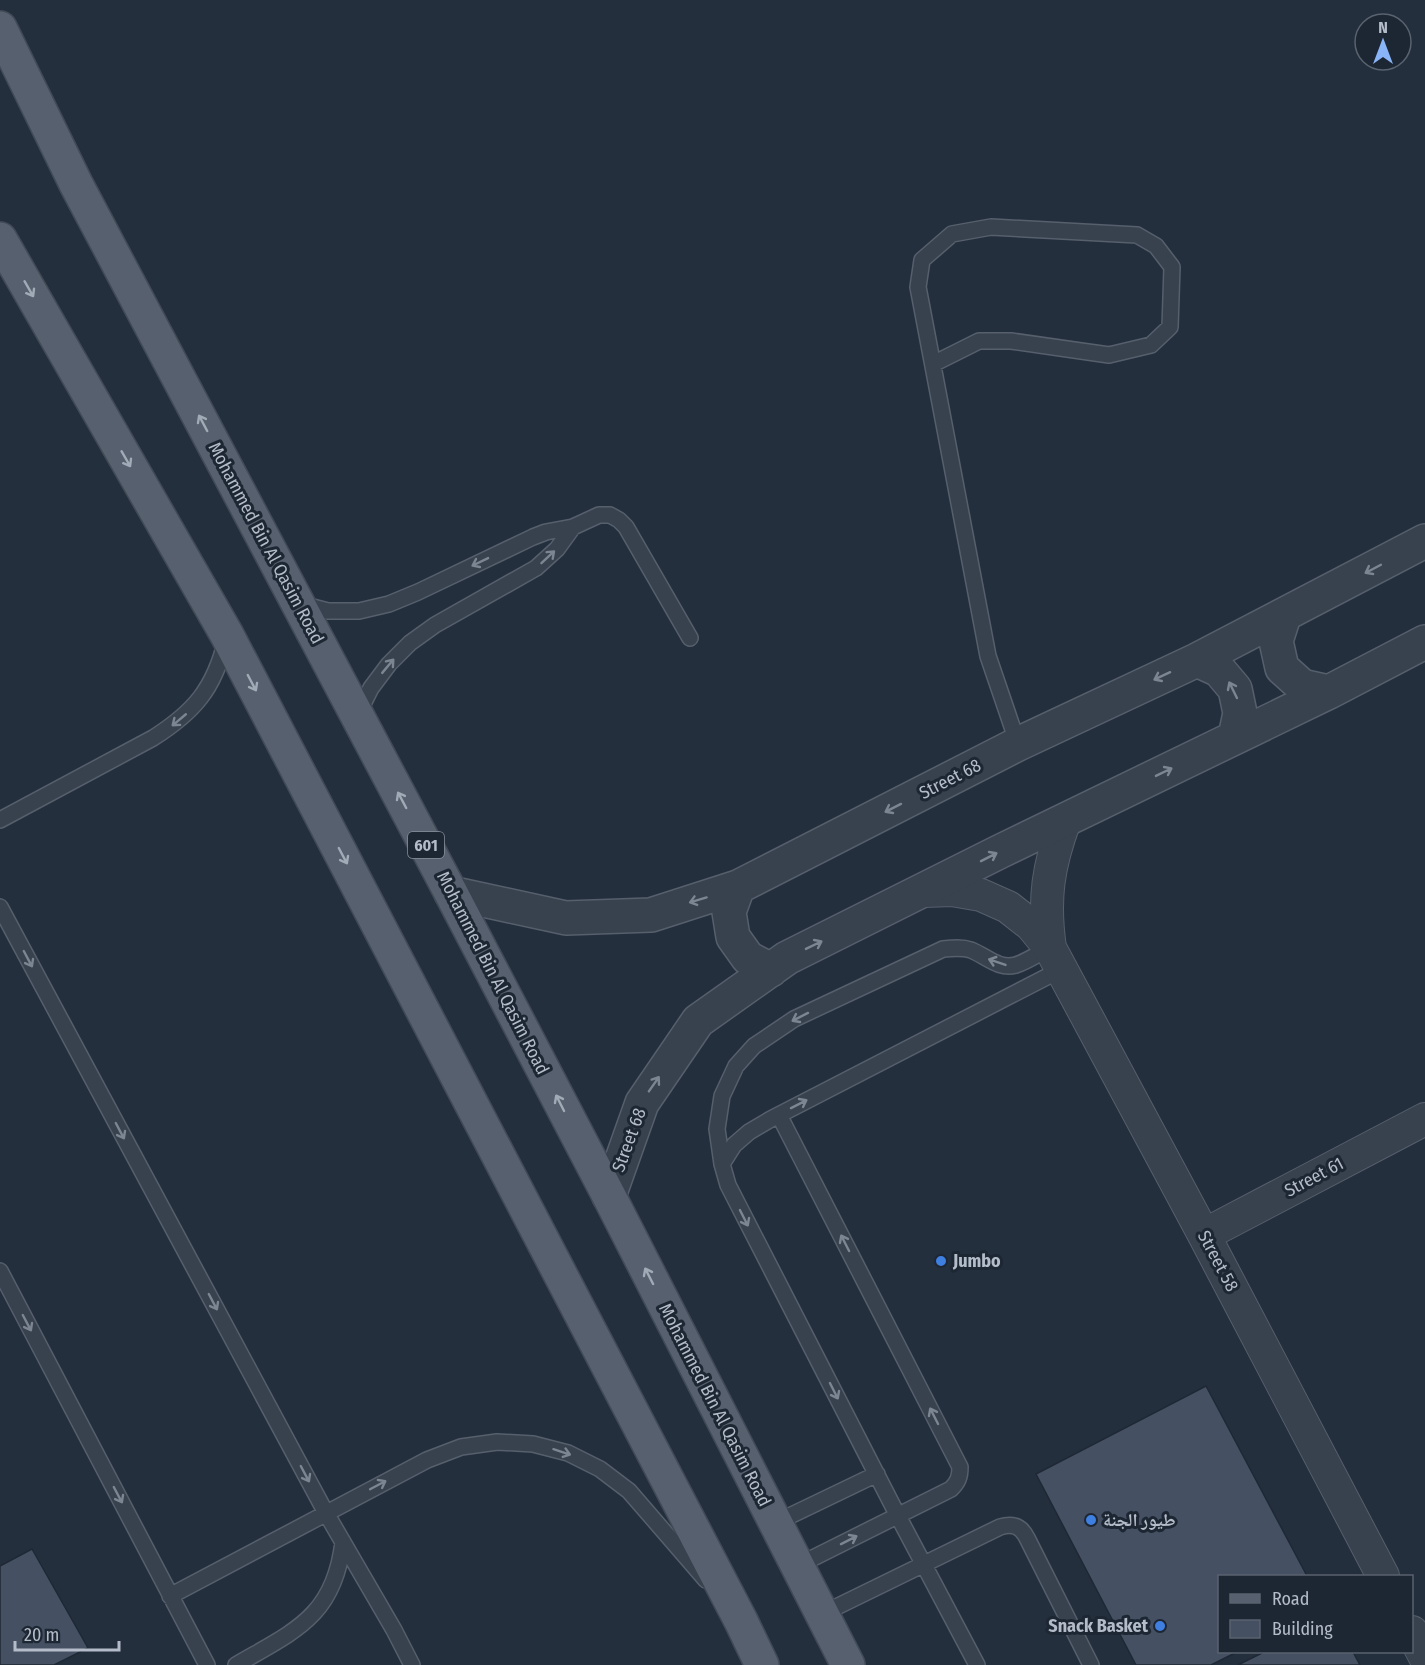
<svg xmlns="http://www.w3.org/2000/svg" width="1425" height="1665" viewBox="0 0 1425 1665" font-family="'Fira Sans Condensed','Noto Naskh Arabic',sans-serif">
<rect width="100%" height="100%" fill="#242f3e"/>
<path fill="#455162" stroke="#1f2835" stroke-width="1.5" d="M1206,1386L1307,1576H1220V1652H1237L1211,1665H1136L1036,1474Z
M32,1549L88,1648L54,1665H0V1566Z
M1264,1652H1353L1360,1665H1238Z"/>
<g fill="none" stroke-linecap="round" stroke-linejoin="round">
<g stroke="#565f6c" stroke-width="18">
<path id="service" d="M933,364L979,341H1011L1109,355L1151,345L1170,327L1172,267L1156,246L1137,235L991,227L952,234L922,260L918,287L988,656L1018,744
M301,604L328,611H359L389,604L418,592L533,537L546,532L573,527L599,515H610L619,520L626,527L690,638
M357,716L371,688L389,664L410,643L435,625L536,568L557,549L573,527
M0,820L153,738C194,712 214,689 226,640
M0,907L326,1513L394,1630L412,1665
M779,1115L960,1467C960,1477 958,1482 951,1489L797,1566
M722,1164L734,1145L749,1132L771,1119L1062,969
M0,1271L207,1665
M775,1523L877,1474
M170,1596L427,1460L461,1447L497,1442L533,1444L568,1453L600,1469L629,1491L706,1580
M822,1614L1000,1527C1013,1523 1021,1526 1027,1538L1091,1665
M236,1665C294,1631 334,1617 343,1542
M977,1665L898,1516L728,1185L722,1164L717,1129L722,1096L736,1066L754,1046L794,1019L943,949C953,948 962,947 971,950C986,956 999,970 1016,965C1028,961 1039,953 1050,948"/>
</g>
<g stroke="#565f6c" stroke-width="34">
<path id="minor" d="M923,891L952,890L981,895L1008,907L1031,925L1050,948L1204,1235L1383,1576
M1050,948C1043,899 1048,866 1065,820
M1204,1235L1425,1119
M1412,1632L1425,1657"/>
</g>
<g stroke="#565f6c" stroke-width="36">
<path id="tertiary" d="M1284,616L1276,641L1282,668L1302,686L1329,692
M1197,660L1219,670L1235,689L1240,713L1235,737
M738,887L729,912L733,937L748,958L771,970
M451,893L566,918L651,915L738,887L1018,744L1197,660L1425,541
M609,1196L642,1103L698,1021L787,958L999,852L1329,692L1425,642"/>
</g>
<g stroke="#414a57" stroke-width="36">
<path id="primary" d="M0,28L76,184L451,893L609,1196L848,1665
M0,239L227,635L741,1621L762,1665"/>
</g>
<use href="#service" stroke="#38414e" stroke-width="15"/>
<use href="#minor" stroke="#38414e" stroke-width="32"/>
<use href="#tertiary" stroke="#38414e" stroke-width="33"/>
<use href="#primary" stroke="#56606e" stroke-width="33"/>
</g>
<defs><path id="oneway-shaft" d="M-6 0H5M1.5-3L5.5 0L1.5 3" fill="none" stroke-width="1.6" stroke-linecap="round" stroke-linejoin="round" transform="scale(1.5)"/></defs>
<g stroke="#a1aab7">
<use href="#oneway-shaft" transform="translate(29 289) rotate(60)"/>
<use href="#oneway-shaft" transform="translate(203 423) rotate(-118)"/>
<use href="#oneway-shaft" transform="translate(126 459) rotate(60)"/>
<use href="#oneway-shaft" transform="translate(252 683) rotate(62)"/>
<use href="#oneway-shaft" transform="translate(402 800) rotate(-118)"/>
<use href="#oneway-shaft" transform="translate(343 856) rotate(62)"/>
<use href="#oneway-shaft" transform="translate(560 1103) rotate(-117)"/>
<use href="#oneway-shaft" transform="translate(649 1276) rotate(-117)"/>
</g>
<g stroke="#7c8592">
<use href="#oneway-shaft" transform="translate(548 557) rotate(-43)"/>
<use href="#oneway-shaft" transform="translate(480 562) rotate(154)"/>
<use href="#oneway-shaft" transform="translate(1373 569) rotate(152)"/>
<use href="#oneway-shaft" transform="translate(388 666) rotate(-50)"/>
<use href="#oneway-shaft" transform="translate(1162 676) rotate(155)"/>
<use href="#oneway-shaft" transform="translate(1233 690) rotate(-116)"/>
<use href="#oneway-shaft" transform="translate(179 720) rotate(140)"/>
<use href="#oneway-shaft" transform="translate(1164 772) rotate(-26)"/>
<use href="#oneway-shaft" transform="translate(893 808) rotate(153)"/>
<use href="#oneway-shaft" transform="translate(989 857) rotate(-27)"/>
<use href="#oneway-shaft" transform="translate(698 900) rotate(163)"/>
<use href="#oneway-shaft" transform="translate(814 945) rotate(-26)"/>
<use href="#oneway-shaft" transform="translate(28 959) rotate(62)"/>
<use href="#oneway-shaft" transform="translate(997 962) rotate(-161)"/>
<use href="#oneway-shaft" transform="translate(800 1017) rotate(153)"/>
<use href="#oneway-shaft" transform="translate(654 1084) rotate(-55)"/>
<use href="#oneway-shaft" transform="translate(799 1104) rotate(-27)"/>
<use href="#oneway-shaft" transform="translate(120 1131) rotate(62)"/>
<use href="#oneway-shaft" transform="translate(744 1218) rotate(63)"/>
<use href="#oneway-shaft" transform="translate(845 1243) rotate(-117)"/>
<use href="#oneway-shaft" transform="translate(213 1302) rotate(62)"/>
<use href="#oneway-shaft" transform="translate(27 1323) rotate(62)"/>
<use href="#oneway-shaft" transform="translate(834 1391) rotate(63)"/>
<use href="#oneway-shaft" transform="translate(934 1416) rotate(-117)"/>
<use href="#oneway-shaft" transform="translate(562 1452) rotate(18)"/>
<use href="#oneway-shaft" transform="translate(305 1474) rotate(62)"/>
<use href="#oneway-shaft" transform="translate(378 1485) rotate(-28)"/>
<use href="#oneway-shaft" transform="translate(118 1495) rotate(62)"/>
<use href="#oneway-shaft" transform="translate(849 1540) rotate(-27)"/>
</g>
<g fill="#3f7fe0" stroke="#1d2633" stroke-width="2">
<circle cx="941" cy="1261" r="6"/>
<circle cx="1091" cy="1520" r="6"/>
<circle cx="1160" cy="1626" r="6"/>
</g>
<g text-anchor="middle" stroke-width="6" stroke-linejoin="round" paint-order="stroke">
<rect fill="#1d2633" stroke="#878f9c" stroke-width="1.5" x="408" y="832" width="36" height="26" rx="4.5"/>
<g font-size="16" font-weight="bold" fill="#b4bcc9">
<text x="426" y="851">601</text>
</g>
<g font-size="18" fill="#b4bcc9" stroke="#1d2633">
<text transform="translate(266 543) rotate(62)" y="6">Mohammed Bin Al Qasim Road</text>
<text transform="translate(950 779) rotate(-27)" y="6">Street 68</text>
<text transform="translate(493 973) rotate(63)" y="6">Mohammed Bin Al Qasim Road</text>
<text transform="translate(629 1140) rotate(-70)" y="6">Street 68</text>
<text transform="translate(1314 1177) rotate(-28)" y="6">Street 61</text>
<text transform="translate(1218 1261) rotate(62)" y="6">Street 58</text>
<text transform="translate(715 1405) rotate(63)" y="6">Mohammed Bin Al Qasim Road</text>
</g>
<g font-size="18" font-weight="bold" fill="#b4bcc9" stroke="#1d2633" text-anchor="start">
<text x="953" y="1267">Jumbo</text>
<text x="1103" y="1526">طيور الجنة</text>
<text x="1148" y="1632" text-anchor="end">Snack Basket</text>
</g>
</g>
<rect x="1218" y="1575" width="195" height="78" fill="#1d2633" stroke="#59626f" stroke-width="1.5"/>
<rect x="1230" y="1594" width="30" height="9" fill="#56606e" stroke="#59626f" stroke-width="1.5"/>
<text x="1272" y="1605" font-size="18" fill="#b4bcc9">Road</text>
<rect x="1230" y="1620" width="30" height="18" fill="#455162" stroke="#59626f" stroke-width="1.5"/>
<text x="1272" y="1635" font-size="18" fill="#b4bcc9">Building</text>
<g transform="translate(1383 42)"><circle r="28" fill="#1d2633" stroke="#59626f" stroke-width="1.5"/>
<path d="M0-4.5L10 22L0 15L-10 22Z" fill="#8ab4f8"/>
<text y="-9" font-size="16" font-weight="bold" text-anchor="middle" fill="#b4bcc9">N</text>
</g>
<path d="M15 1641v9h104v-9" fill="none" stroke="#b4bcc9" stroke-width="3"/>
<text x="24" y="1641" font-size="18" fill="#b4bcc9" stroke="#1d2633" stroke-width="4.5" paint-order="stroke">20 m</text>
</svg>
